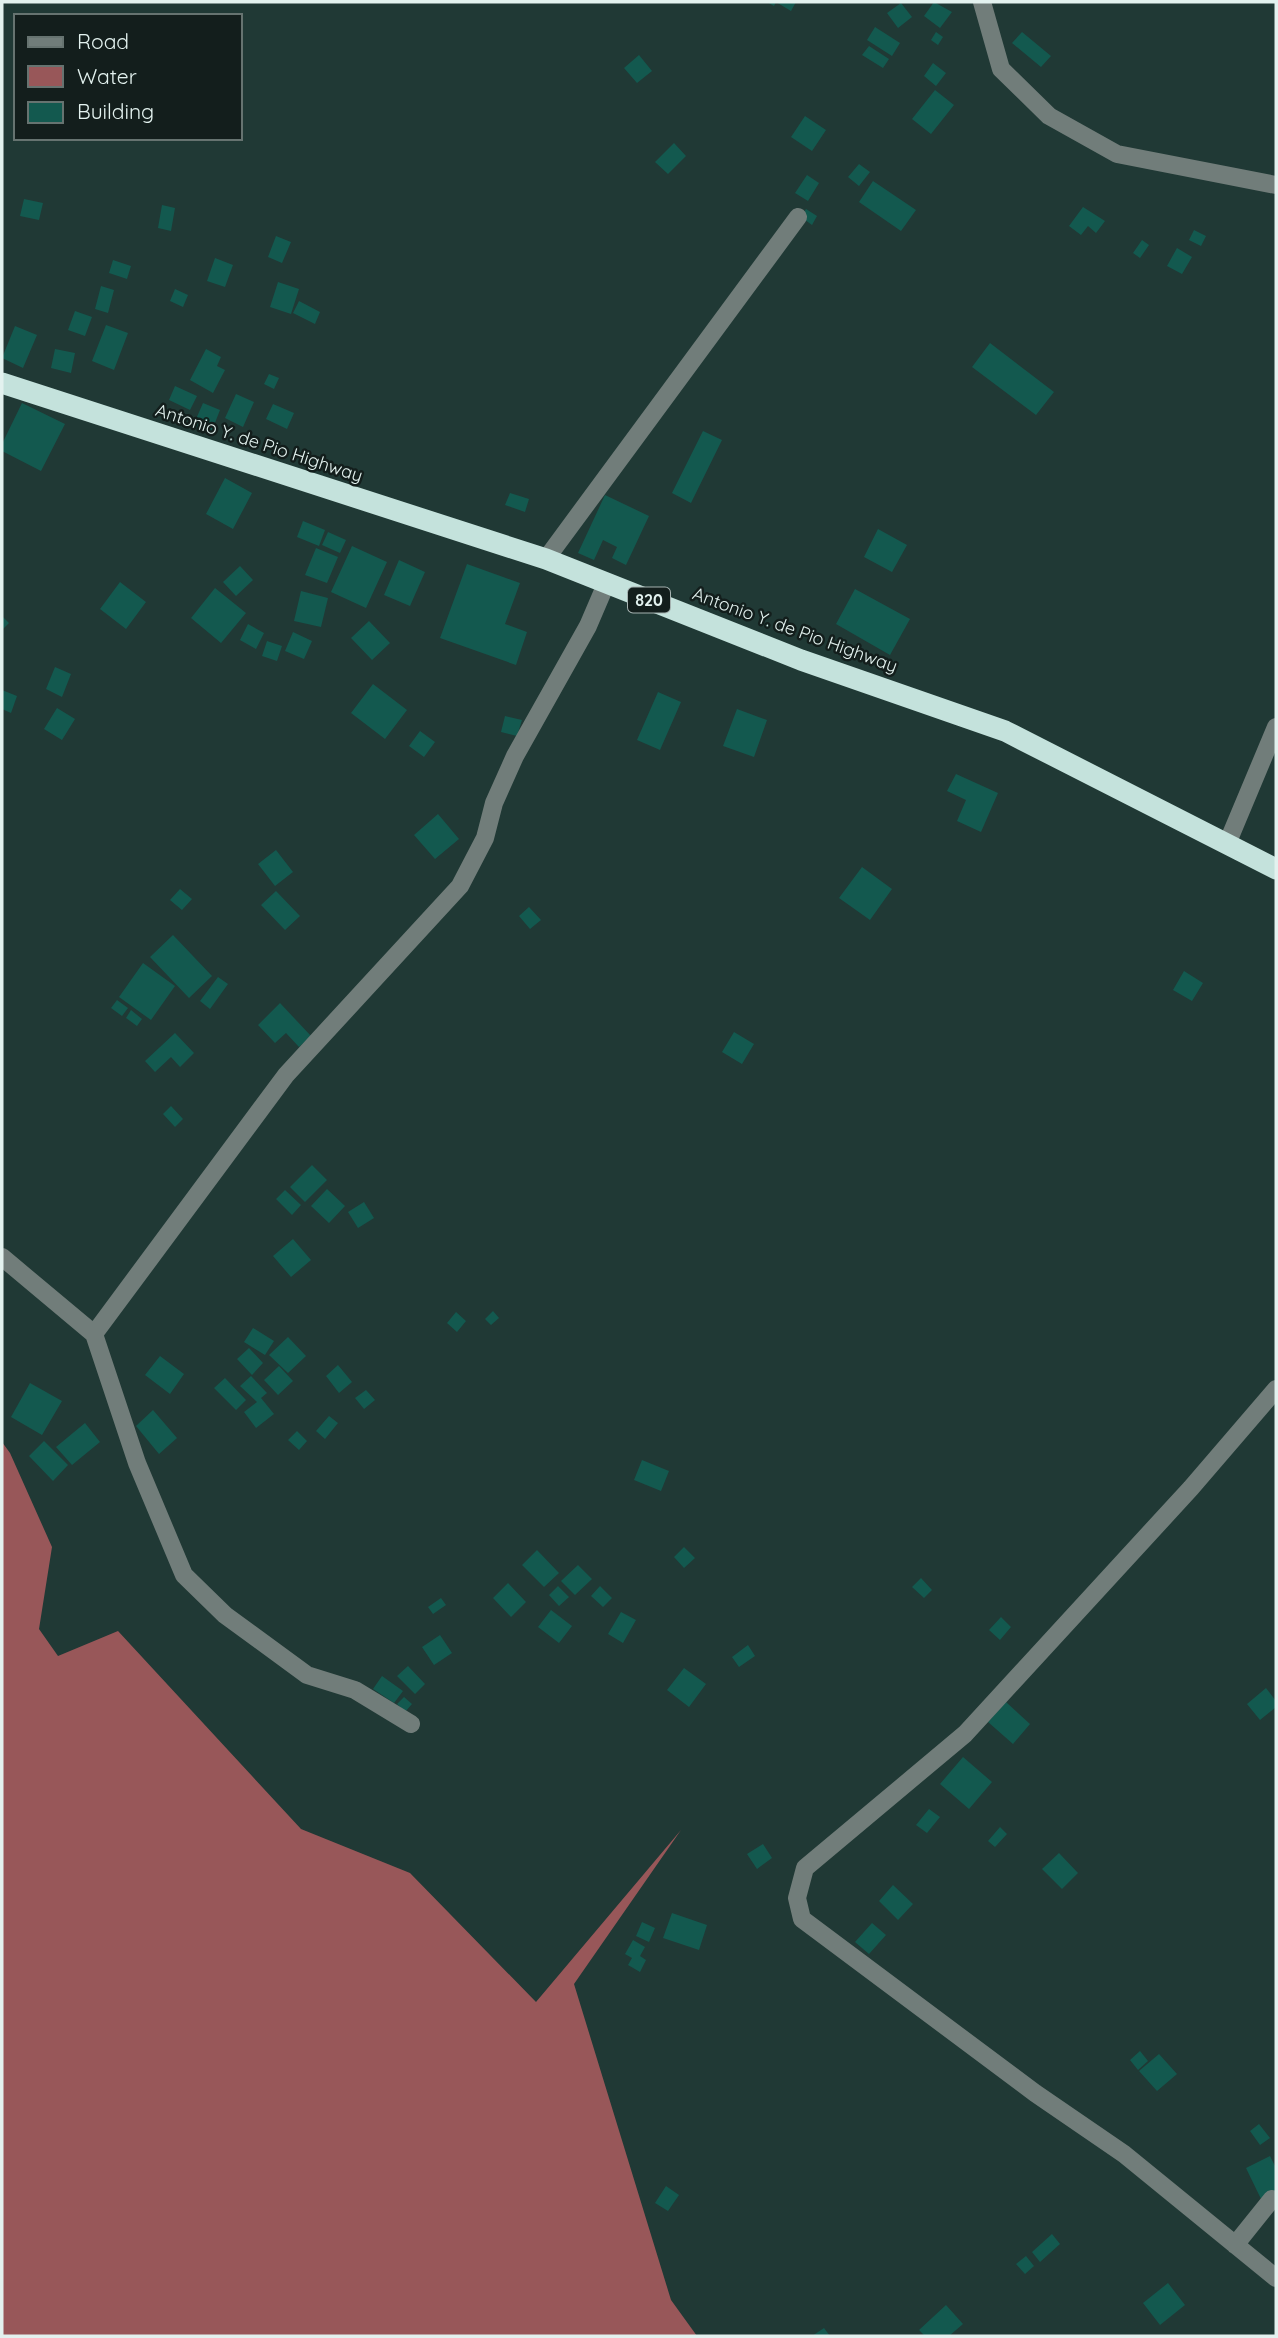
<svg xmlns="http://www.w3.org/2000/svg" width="1278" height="2338" viewBox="0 0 1278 2338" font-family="Quicksand,sans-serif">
<rect width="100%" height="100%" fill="#203935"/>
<path fill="#985759" d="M2,1442L10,1453L52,1547L39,1629L58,1656L118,1631L301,1829L410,1873L536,2002L681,1830L574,1984L671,2300L697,2336H2Z"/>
<path fill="#13594f" d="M767,2H796L791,11L776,2L774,6Z
M934,2L952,12L940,28L924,16Z
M901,3L912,17L898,28L887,13Z
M875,27L900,43L892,56L867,40Z
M936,32L943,37L938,45L931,40Z
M1022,32L1051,56L1041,67L1012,43Z
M869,46L889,59L883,68L862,55Z
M639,55L652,71L637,83L624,68Z
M933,63L946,73L936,86L924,76Z
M935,90L954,105L931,134L912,119Z
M805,116L826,130L812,151L791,137Z
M674,143L686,156L668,174L655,162Z
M859,164L870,172L859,186L848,177Z
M807,175L819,183L808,201L795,193Z
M873,181L916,210L901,231L859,202Z
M24,199L43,203L39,220L20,216Z
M162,205L175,208L171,231L158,228Z
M1083,207L1105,221L1096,233L1088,226L1081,235L1069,226Z
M806,209L817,216L812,225L801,217Z
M1194,230L1206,236L1201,246L1189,240Z
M276,236L291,242L282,263L268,257Z
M1142,240L1149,245L1140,258L1133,253Z
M1177,248L1192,257L1182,274L1167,266Z
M215,258L233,265L225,287L207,281Z
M113,260L131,266L127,279L109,273Z
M278,282L299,289L291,314L270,307Z
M101,286L114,290L108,313L95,309Z
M175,289L188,295L183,307L170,301Z
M299,301L320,312L315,324L293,313Z
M75,311L92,317L85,336L68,330Z
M106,325L128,333L114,370L92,361Z
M15,326L37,335L23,368L2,358Z
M990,343L1054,392L1036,415L972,367Z
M55,349L75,353L71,373L51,368Z
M206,349L221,357L217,366L225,370L213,393L190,380Z
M269,374L279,378L274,389L264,384Z
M175,386L197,396L190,410L169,400Z
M236,394L254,402L243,427L225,418Z
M22,403L65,424L41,471L2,451V444Z
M203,403L220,410L211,433L193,426Z
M273,404L294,413L287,429L266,419Z
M703,431L722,440L691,503L672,493Z
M225,478L252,493L233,529L206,514Z
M510,493L529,499L525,512L505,505Z
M605,495L649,516L626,565L612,558L617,547L603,540L594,560L578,553Z
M303,521L325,530L319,546L297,537Z
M878,529L907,545L892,572L864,557Z
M328,532L346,540L340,553L322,545Z
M352,546L387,562L366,608L331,592Z
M316,548L338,557L327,583L305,575Z
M399,560L425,572L410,606L384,595Z
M467,564L520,583L505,624L527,632L516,665L440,638Z
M240,566L253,580L236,596L223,582Z
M120,582L146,602L126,629L100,609Z
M215,588L246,613L221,643L191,618Z
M855,589L910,619L890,655L836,624Z
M301,591L328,598L321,627L294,621Z
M2,616L9,623L2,630Z
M369,621L390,643L372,660L351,638Z
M248,624L264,633L256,649L240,640Z
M293,632L312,641L304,659L285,651Z
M267,641L282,646L277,661L262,656Z
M55,667L71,674L62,697L46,689Z
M373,684L407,710L385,739L351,713Z
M2,690L17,696L11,713L2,709Z
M658,692L681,702L660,750L637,740Z
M57,708L75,719L62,740L44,729Z
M737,709L767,720L754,757L723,746Z
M505,716L522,720L517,736L501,732Z
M420,731L435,742L424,757L409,746Z
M956,774L998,793L981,832L957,821L966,800L947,791Z
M438,814L459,839L435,859L414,835Z
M276,850L293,872L275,886L258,864Z
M862,867L892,889L870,920L839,898Z
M180,889L192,899L182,910L170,900Z
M276,891L300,916L285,930L261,905Z
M529,907L541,920L530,929L519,916Z
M173,935L212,976L189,998L150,957Z
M143,963L175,986L151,1020L119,997Z
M1184,971L1203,983L1192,1001L1173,990Z
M218,977L228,984L210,1009L200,1001Z
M117,1000L128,1008L122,1016L111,1008Z
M280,1003L311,1036L299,1047L286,1033L275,1043L258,1025Z
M131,1010L142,1019L137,1026L126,1018Z
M734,1032L754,1044L742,1064L722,1052Z
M175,1033L194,1053L180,1067L171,1057L155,1072L145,1061Z
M171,1106L183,1119L175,1127L163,1114Z
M312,1165L327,1180L305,1202L290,1187Z
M327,1189L345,1206L329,1223L311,1206Z
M285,1190L301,1205L292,1215L276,1199Z
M364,1202L374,1218L358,1228L348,1212Z
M293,1239L311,1260L291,1277L273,1256Z
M493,1311L499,1318L491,1325L485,1319Z
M456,1312L466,1321L457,1332L447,1323Z
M253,1328L274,1341L265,1355L244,1342Z
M288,1337L306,1356L288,1373L269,1355Z
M249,1348L263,1363L252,1375L237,1359Z
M160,1356L184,1374L170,1394L145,1375Z
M338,1365L352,1382L339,1393L326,1376Z
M279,1366L293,1381L278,1395L264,1380Z
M251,1376L267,1393L261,1398L274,1414L256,1428L244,1412L257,1402L240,1386Z
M225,1378L246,1400L236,1410L214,1388Z
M30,1383L62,1401L42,1435L11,1417Z
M366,1390L375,1400L364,1409L355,1398Z
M153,1410L177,1438L159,1454L136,1426Z
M329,1416L338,1423L325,1439L316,1431Z
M85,1423L100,1442L72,1465L56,1447Z
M297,1431L307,1441L299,1450L288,1440Z
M44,1441L68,1465L53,1481L29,1456Z
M642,1460L669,1471L661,1491L634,1480Z
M684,1547L695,1558L684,1568L674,1557Z
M537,1550L559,1573L544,1587L522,1565Z
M578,1565L592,1579L575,1595L561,1581Z
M921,1578L932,1590L924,1598L912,1587Z
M508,1583L526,1602L511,1617L493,1598Z
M558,1586L569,1597L559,1606L549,1595Z
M600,1586L612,1598L603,1607L591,1596Z
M441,1598L446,1605L433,1614L428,1607Z
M551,1610L572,1626L559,1643L538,1627Z
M621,1612L636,1620L623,1643L608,1634Z
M1001,1617L1011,1627L1000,1640L989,1630Z
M440,1635L452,1653L434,1665L422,1647Z
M748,1645L755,1656L739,1667L732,1657Z
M408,1666L425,1684L415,1694L397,1676Z
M684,1668L706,1684L689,1707L667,1690Z
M382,1676L403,1691L394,1703L373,1689Z
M1266,1688L1276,1701V1707L1260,1720L1247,1704Z
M404,1697L412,1704L405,1712L397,1704Z
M1006,1702L1030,1724L1013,1744L988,1722Z
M963,1757L992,1782L969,1809L940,1784Z
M929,1809L940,1817L927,1833L916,1825Z
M1000,1827L1007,1834L995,1847L988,1841Z
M763,1844L772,1858L757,1869L747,1854Z
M1059,1853L1078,1873L1062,1889L1042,1869Z
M893,1885L913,1904L898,1920L879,1901Z
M672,1913L707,1925L699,1950L663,1938Z
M642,1922L655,1928L649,1942L636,1936Z
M872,1923L886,1935L869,1954L855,1942Z
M633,1940L645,1947L640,1956L646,1960L640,1972L628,1965L632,1958L625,1954Z
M1140,2051L1148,2061L1138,2070L1130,2060Z
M1159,2054L1177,2074L1157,2091L1139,2071Z
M1259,2124L1270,2138L1260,2145L1250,2131Z
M1270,2156L1276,2168V2192L1261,2199L1246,2168Z
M666,2186L679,2195L668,2211L655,2203Z
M1052,2234L1060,2244L1040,2262L1032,2252Z
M1026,2256L1034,2266L1025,2274L1016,2264Z
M1168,2283L1185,2305L1160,2325L1143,2303Z
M946,2305L963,2324L949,2336H925L919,2330Z
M824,2328L830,2336H812Z"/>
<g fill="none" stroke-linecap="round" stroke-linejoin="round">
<path stroke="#717d7a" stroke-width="18" d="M982,2L1001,69L1049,116L1117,154L1276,185
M546,559L798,217
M1227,844L1276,727
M2,1257L94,1334L137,1463L184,1575L225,1615L307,1675L355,1690L411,1724
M94,1334L286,1075L460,886L485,838L494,803L515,756L588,626L606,584
M1276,1389L1191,1488L965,1734L805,1868L797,1898L802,1919L1035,2093L1124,2154L1276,2278
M1235,2245L1272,2199"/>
<path stroke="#c4e2dc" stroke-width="21" d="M2,383L546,559L801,660L1005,731L1276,869"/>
</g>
<g text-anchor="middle" stroke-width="5" stroke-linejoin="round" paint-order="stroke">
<rect fill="#131e1c" stroke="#a5b2b0" stroke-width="2" x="628" y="587.5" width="42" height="25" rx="5"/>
<g font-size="16" font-weight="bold" fill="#e3f2ef">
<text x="649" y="606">820</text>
</g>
<g font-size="18" fill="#e3f2ef" stroke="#131e1c">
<text transform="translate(259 443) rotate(18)" y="6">Antonio Y. de Pio Highway</text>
<text transform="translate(795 630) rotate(20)" y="6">Antonio Y. de Pio Highway</text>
</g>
</g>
<rect width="1278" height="2338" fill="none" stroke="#e3f2ef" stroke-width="7"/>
<rect x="14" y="14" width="228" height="126" fill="#131e1c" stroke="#667370" stroke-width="2"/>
<rect x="28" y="37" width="35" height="10" fill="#717d7a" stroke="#667370" stroke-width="2"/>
<text x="77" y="49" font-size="21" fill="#e3f2ef">Road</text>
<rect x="28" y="66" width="35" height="21" fill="#985759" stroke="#667370" stroke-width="2"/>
<text x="77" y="84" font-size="21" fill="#e3f2ef">Water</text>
<rect x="28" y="102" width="35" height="21" fill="#13594f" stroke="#667370" stroke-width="2"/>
<text x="77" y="119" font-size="21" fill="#e3f2ef">Building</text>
</svg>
